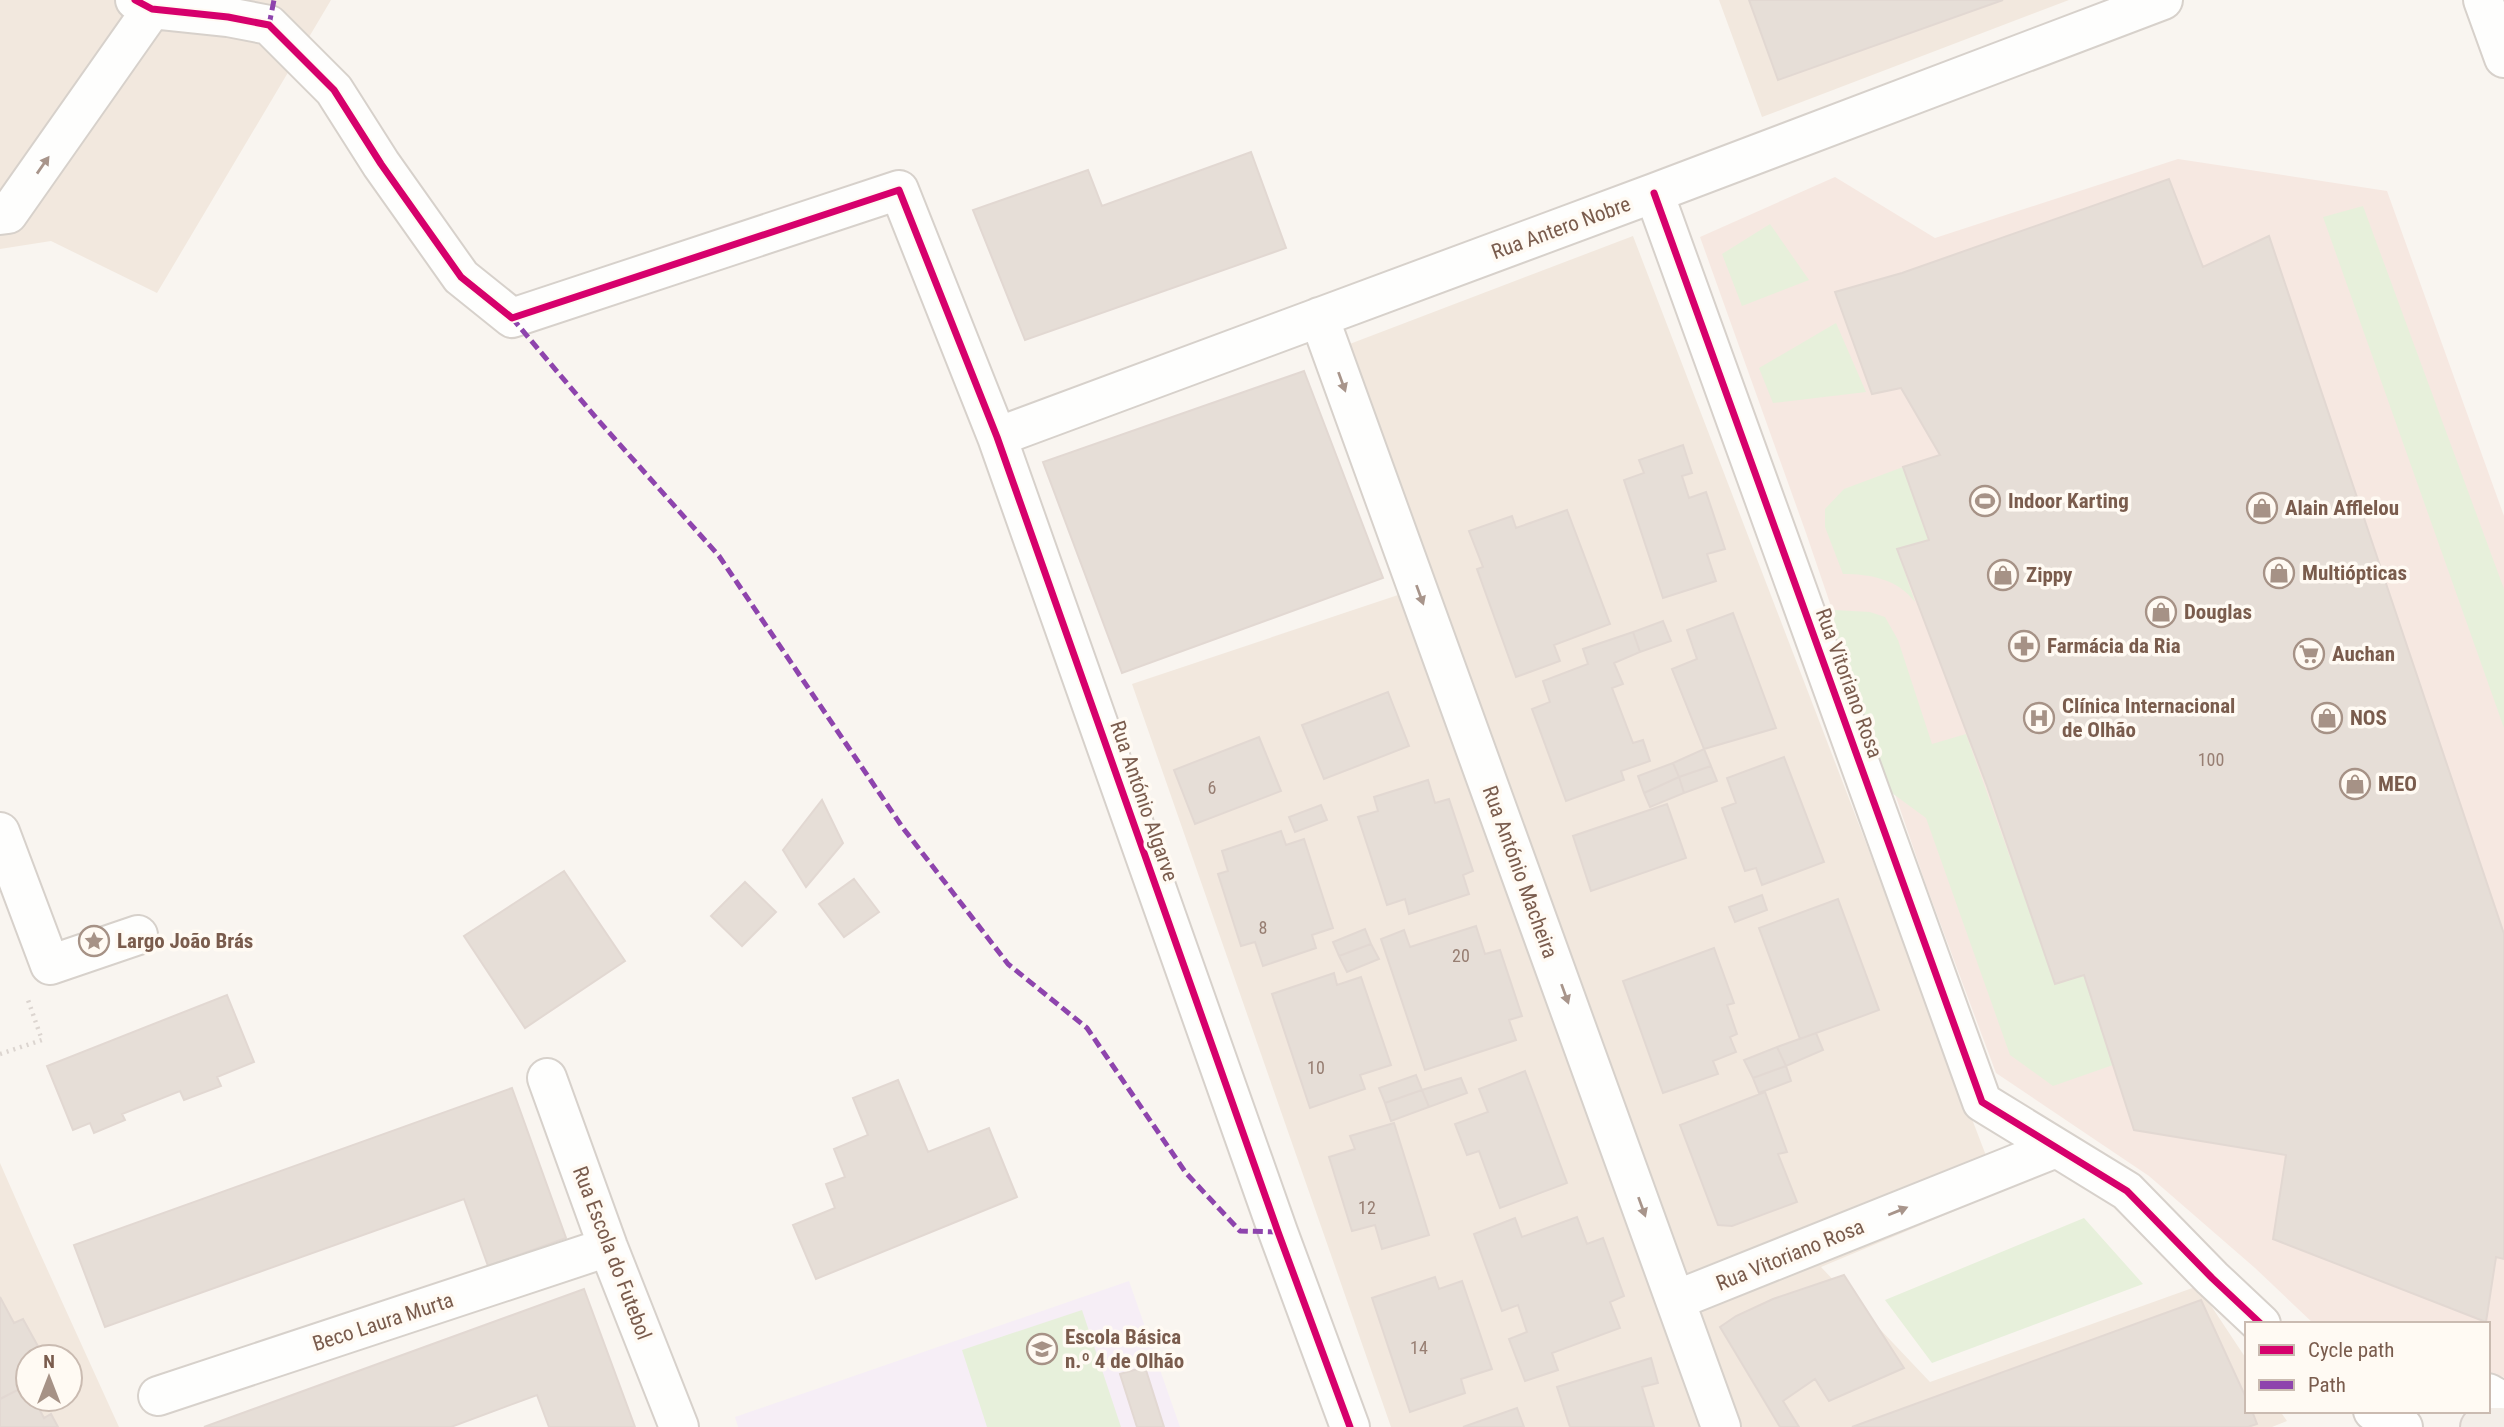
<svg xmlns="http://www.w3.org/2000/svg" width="2504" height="1427" viewBox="0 0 2504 1427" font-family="'Roboto Condensed',sans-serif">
<rect width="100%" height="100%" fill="#f9f5f0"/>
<path fill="#f2e8de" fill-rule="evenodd" d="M0,0H331L157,293L51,241L0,249Z
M1719,0H2069L1762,117Z
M1633,236L2000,1192L1821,1267L1930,1382L2198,1286L2247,1360V1411H2280L2287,1421L2272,1427H1391L1132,684L1401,594L1313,358Z
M0,1163L33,1238L119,1427H0ZM28,1357H70V1399H28Z"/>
<path fill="#f6e8e1" d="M2178,159L2387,191L2504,516V1377L2488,1374V1324H2314L2255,1268L2149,1176L1996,1073L1926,885L1806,533L1700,237L1835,177L1935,238Z"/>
<path fill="#f6eef6" d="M1129,1281L1180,1427H738L735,1417Z"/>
<path fill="#e7f0db" d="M2363,206L2504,589V728L2323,217Z
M1770,224L1809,280L1742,306L1722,254Z
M1836,323L1866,392L1773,403L1759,368Z
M1903,467L1929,540L1897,549L1915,602C1898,579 1870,574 1843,574L1825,527V509L1844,489Z
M1834,610L1870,612L1885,617L1898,640L1932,744L1966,734L2055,983L2084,975L2113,1065L2053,1086L2010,1055L1926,818L1892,793L1832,624Z
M2084,1218L2143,1284L1932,1363L1885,1300Z
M1082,1310L1121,1427H987L962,1350Z"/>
<path fill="#e6ded7" stroke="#e2d8d2" stroke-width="2" d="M1749,0H2003L1778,80Z
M1251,152L1286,248L1025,340L973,210L1088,170L1102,206Z
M2169,179L2203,267L2269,236L2504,934V1259L2496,1257L2486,1322L2273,1239L2286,1155L2134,1130L2084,975L2055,984L1987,786L1897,549L1929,540L1903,467L1940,455L1901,388L1872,394L1835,292L1902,273Z
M1304,371L1383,578L1122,673L1043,462Z
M1683,445L1692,473L1682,476L1689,498L1706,492L1725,549L1707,554L1716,581L1663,598L1624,480L1644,473L1639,460Z
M1567,510L1610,624L1554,645L1560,661L1516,677L1477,569L1483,567L1469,531L1512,516L1516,528Z
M1733,613L1776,728L1704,749L1672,669L1697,659L1687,630Z
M1663,621L1671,641L1640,652L1633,632Z
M1633,632L1640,652L1614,663L1623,684L1612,688L1633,743L1643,740L1650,761L1621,771L1624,780L1566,801L1532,709L1550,702L1543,681L1588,664L1583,649Z
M1388,692L1409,746L1324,779L1302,725Z
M1259,737L1281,791L1195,824L1174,770Z
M1704,749L1711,766L1679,777L1673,763Z
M1784,757L1824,862L1762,885L1756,868L1745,871L1722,808L1736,803L1727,778Z
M1673,763L1679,777L1644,793L1638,776Z
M1711,766L1717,781L1684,793L1679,777Z
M1679,777L1684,793L1650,807L1644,793Z
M1428,780L1435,803L1449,799L1473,871L1463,875L1469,894L1409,914L1405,899L1387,905L1358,817L1378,811L1374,797Z
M822,800L843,843L806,887L783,850Z
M1667,804L1686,858L1591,891L1573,836Z
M1321,805L1327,820L1295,832L1289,817Z
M1281,831L1286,845L1304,839L1333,928L1312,935L1316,948L1263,966L1255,942L1241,946L1218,874L1228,871L1222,851Z
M564,871L625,961L525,1028L464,936Z
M854,879L879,912L844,937L819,904Z
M745,882L776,912L742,946L711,916Z
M1762,895L1767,910L1735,922L1729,907Z
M1838,899L1879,1010L1800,1039L1759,928Z
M1476,926L1485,954L1500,950L1522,1016L1509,1020L1516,1040L1425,1070L1381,939L1404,930L1410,947Z
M1365,929L1371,944L1339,956L1333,942Z
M1371,944L1379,959L1347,972L1339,956Z
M1714,948L1734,1003L1727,1005L1737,1034L1730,1037L1736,1052L1713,1061L1718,1074L1663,1093L1623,981Z
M1334,973L1337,985L1361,977L1391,1065L1360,1075L1365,1089L1310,1108L1272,994Z
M227,995L254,1062L217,1077L221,1086L184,1100L180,1091L122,1114L125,1120L94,1133L90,1123L73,1130L47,1066Z
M1816,1033L1823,1050L1786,1066L1777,1047Z
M1777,1047L1786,1066L1753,1078L1744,1060Z
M1786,1066L1791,1081L1759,1093L1753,1078Z
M1525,1071L1567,1183L1500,1208L1479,1151L1467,1155L1455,1124L1488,1112L1479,1089Z
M1416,1075L1422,1090L1385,1103L1379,1088Z
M1461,1078L1467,1093L1429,1107L1422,1090Z
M898,1080L928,1152L989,1128L1017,1197L816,1279L793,1225L835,1208L826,1184L845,1177L834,1149L868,1135L853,1098Z
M512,1088L566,1238L488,1266L464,1199L105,1327L74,1245Z
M1422,1090L1429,1107L1391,1121L1385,1103Z
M1765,1092L1787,1152L1778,1154L1797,1202L1732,1226L1718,1225L1680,1125Z
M1394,1123L1429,1235L1382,1249L1375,1225L1352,1231L1329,1157L1355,1149L1350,1136Z
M1577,1217L1587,1244L1603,1238L1624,1296L1610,1302L1620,1328L1552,1353L1558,1370L1525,1381L1509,1339L1527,1332L1518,1305L1502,1311L1474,1234L1515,1218L1522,1237Z
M1844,1275L1904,1368L1829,1401L1815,1379L1783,1401L1799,1427H1780L1720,1327L1736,1316L1773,1299Z
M1435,1277L1439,1289L1462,1281L1492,1369L1461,1379L1465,1393L1410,1412L1372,1298Z
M584,1289L635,1427H549L537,1395L451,1427H204Z
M0,1297L14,1323L23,1319L40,1350L32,1355L33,1357H28V1385L0,1399Z
M2201,1300L2247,1400V1411H2252L2257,1424L2248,1427H1852Z
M1651,1358L1658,1383L1642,1387L1654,1427H1570L1557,1387Z
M1145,1367L1164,1427H1137L1120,1374Z
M27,1385L28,1399H34L44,1418L51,1414L58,1427H0V1399Z
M1517,1408L1524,1427H1463Z"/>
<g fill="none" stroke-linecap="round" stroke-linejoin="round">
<g stroke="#d7d1cb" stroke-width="42">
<path id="minor" d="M135,0L152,9L228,17L269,25L334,90L381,164L461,277L512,318L899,190L997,437L1278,1232L1350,1427
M2483,0L2504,58
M1654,193L1982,1102L2127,1191L2212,1278L2261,1324
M0,215L8,214L152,9
M1319,317L1721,1427
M997,437L1654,193L2163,0
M0,832L50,965L138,935
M547,1078L608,1247L679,1427
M1676,1300L2056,1148
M2488,1393L2504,1402
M158,1396L608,1247
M2373,1411L2403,1427"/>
</g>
<g stroke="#dad1cc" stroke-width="42">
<path id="major" d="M2480,1427H2501"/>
</g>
<path stroke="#dcd5d0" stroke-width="4.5" stroke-dasharray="2 5" stroke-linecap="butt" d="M0,1054L42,1040L28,1000"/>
<use href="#minor" stroke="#fefefd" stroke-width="38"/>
<use href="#major" stroke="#f3eee8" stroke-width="38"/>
<path stroke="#8e44ad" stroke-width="5" stroke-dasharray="10 5" stroke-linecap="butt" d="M269,25L274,0
M512,318L598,420L719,556L903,828L1008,964L1087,1028L1186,1173L1240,1231L1278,1232"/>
<g stroke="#fffaf3" stroke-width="11">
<path id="cycleway" d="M135,0L152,9L228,17L269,25L334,90L381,164L461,277L512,318L899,190L997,437L1278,1232L1350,1427
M1654,193L1982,1102L2127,1191L2212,1278L2261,1324"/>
</g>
<use href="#cycleway" stroke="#d6006c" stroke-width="7"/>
</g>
<defs><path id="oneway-solid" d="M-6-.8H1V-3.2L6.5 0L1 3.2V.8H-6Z" transform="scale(1.75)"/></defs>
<g fill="#a8958b">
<use href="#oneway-solid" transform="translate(43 165) rotate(-55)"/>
<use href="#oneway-solid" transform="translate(1342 382) rotate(70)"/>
<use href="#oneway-solid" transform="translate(1420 595) rotate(70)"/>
<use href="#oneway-solid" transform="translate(1565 994) rotate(70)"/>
<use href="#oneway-solid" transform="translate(1642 1207) rotate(70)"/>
<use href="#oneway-solid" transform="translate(1898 1211) rotate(-22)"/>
</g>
<defs>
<g id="stadium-ring" transform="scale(1.575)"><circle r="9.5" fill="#fffaf3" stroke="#a69286" stroke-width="1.5"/><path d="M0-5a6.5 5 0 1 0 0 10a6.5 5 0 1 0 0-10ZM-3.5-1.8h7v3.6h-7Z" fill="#a69286"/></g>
<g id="shop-ring" transform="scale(1.575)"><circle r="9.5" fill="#fffaf3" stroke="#a69286" stroke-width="1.5"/><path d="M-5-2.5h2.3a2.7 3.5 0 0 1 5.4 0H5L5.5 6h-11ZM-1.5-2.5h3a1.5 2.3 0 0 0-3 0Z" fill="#a69286"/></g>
<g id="pharmacy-ring" transform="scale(1.575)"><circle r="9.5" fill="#fffaf3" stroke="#a69286" stroke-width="1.5"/><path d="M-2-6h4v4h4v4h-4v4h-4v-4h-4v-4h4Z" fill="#a69286"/></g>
<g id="supermarket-ring" transform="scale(1.575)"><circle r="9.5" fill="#fffaf3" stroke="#a69286" stroke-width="1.5"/><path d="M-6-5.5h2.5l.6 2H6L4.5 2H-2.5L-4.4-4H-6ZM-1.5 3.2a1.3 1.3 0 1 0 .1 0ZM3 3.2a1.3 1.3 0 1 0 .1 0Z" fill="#a69286"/></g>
<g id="hospital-ring" transform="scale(1.575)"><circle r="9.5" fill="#fffaf3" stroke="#a69286" stroke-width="1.5"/><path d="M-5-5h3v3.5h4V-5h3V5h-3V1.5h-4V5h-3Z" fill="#a69286"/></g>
<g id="sight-ring" transform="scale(1.575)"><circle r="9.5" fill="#fffaf3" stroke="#a69286" stroke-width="1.5"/><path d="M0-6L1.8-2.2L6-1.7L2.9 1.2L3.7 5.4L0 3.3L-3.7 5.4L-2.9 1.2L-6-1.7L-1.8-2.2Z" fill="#a69286"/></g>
<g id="school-ring" transform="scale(1.575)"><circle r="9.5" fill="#fffaf3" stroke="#a69286" stroke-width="1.5"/><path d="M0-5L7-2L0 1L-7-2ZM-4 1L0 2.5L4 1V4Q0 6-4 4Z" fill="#a69286"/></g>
</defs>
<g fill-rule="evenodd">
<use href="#stadium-ring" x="1985" y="501"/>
<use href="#shop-ring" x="2262" y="508"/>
<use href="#shop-ring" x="2279" y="573"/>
<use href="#shop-ring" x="2003" y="575"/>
<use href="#shop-ring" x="2161" y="612"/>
<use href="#pharmacy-ring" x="2024" y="646"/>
<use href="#supermarket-ring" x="2309" y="654"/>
<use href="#hospital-ring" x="2039" y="718"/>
<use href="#shop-ring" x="2327" y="718"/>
<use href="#shop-ring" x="2355" y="784"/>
<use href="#sight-ring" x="94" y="941"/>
<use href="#school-ring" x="1042" y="1349"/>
</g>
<g text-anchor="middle" stroke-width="7" stroke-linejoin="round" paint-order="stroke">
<g font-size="18" fill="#977e72">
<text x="2211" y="766">100</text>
<text x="1212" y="794">6</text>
<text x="1263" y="934">8</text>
<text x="1461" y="962">20</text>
<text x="1316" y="1074">10</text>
<text x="1367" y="1214">12</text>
<text x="1419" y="1354">14</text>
</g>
<g font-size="21" fill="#7a5c4d" stroke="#fffaf3">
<text transform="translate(1561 228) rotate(-20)" y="7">Rua Antero Nobre</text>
<text transform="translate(1849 683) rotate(70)" y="7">Rua Vitoriano Rosa</text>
<text transform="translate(1144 801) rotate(71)" y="7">Rua António Algarve</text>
<text transform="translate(1520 872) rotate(70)" y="7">Rua António Macheira</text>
<text transform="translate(612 1253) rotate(69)" y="7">Rua Escola do Futebol</text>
<text transform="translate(1790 1255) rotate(-22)" y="7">Rua Vitoriano Rosa</text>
<text transform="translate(383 1322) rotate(-18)" y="7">Beco Laura Murta</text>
</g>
<g font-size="21" font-weight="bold" fill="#7a5c4d" stroke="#fffaf3" text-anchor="start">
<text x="2008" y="508">Indoor Karting</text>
<text x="2285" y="515">Alain Afflelou</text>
<text x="2302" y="580">Multiópticas</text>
<text x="2026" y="582">Zippy</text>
<text x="2184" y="619">Douglas</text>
<text x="2047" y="653">Farmácia da Ria</text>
<text x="2332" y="661">Auchan</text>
<text x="2062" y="713">Clínica Internacional<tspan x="2062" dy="24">de Olhão</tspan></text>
<text x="2350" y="725">NOS</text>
<text x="2378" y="791">MEO</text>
<text x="117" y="948">Largo João Brás</text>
<text x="1065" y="1344">Escola Básica<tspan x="1065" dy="24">n.º 4 de Olhão</tspan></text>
</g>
</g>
<rect x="2245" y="1322" width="245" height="91" fill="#fffaf3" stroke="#cabbb1" stroke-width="2"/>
<rect x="2259" y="1345" width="35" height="10" fill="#d6006c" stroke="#cabbb1" stroke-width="2"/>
<text x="2308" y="1357" font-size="21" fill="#7a5c4d">Cycle path</text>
<rect x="2259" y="1380" width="35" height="10" fill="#8e44ad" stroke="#cabbb1" stroke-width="2"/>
<text x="2308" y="1392" font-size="21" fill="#7a5c4d">Path</text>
<g transform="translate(49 1378)"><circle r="33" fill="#fffaf3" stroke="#cabbb1" stroke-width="2"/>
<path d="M0-5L12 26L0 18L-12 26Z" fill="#a69286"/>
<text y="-10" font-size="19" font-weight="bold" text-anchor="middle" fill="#7a5c4d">N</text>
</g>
</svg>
